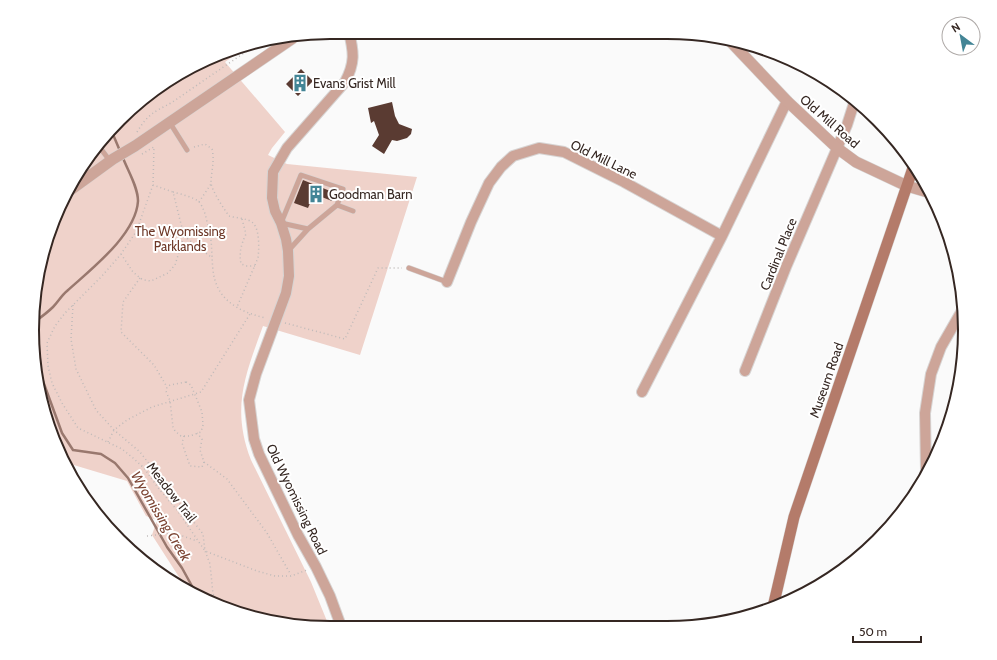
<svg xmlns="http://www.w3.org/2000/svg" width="997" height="660" viewBox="0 0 997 660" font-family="Cabin,sans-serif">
<rect width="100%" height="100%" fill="#fafafa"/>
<path fill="#efd2ca" d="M249,45L225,62L285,132L272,148L268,155L287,164L417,177L360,355L263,326C245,376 231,408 251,460L311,582L329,626L291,625L198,597L188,591L152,535L157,520L146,516L127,481L67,463L38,388L33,310L55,216L94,148L164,82L234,48Z"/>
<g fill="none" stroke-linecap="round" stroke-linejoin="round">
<path stroke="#99786e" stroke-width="2.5" d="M112,132L120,151
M33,323C40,318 47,313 53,307C58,302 61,296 67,291C90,270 136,235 138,201C138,187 128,171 123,158
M36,362L62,433L73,450L101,454L115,463L128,478L167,547L182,568L198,597"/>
</g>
<path fill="#5a3b32" d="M301,69L313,81L298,96L286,84Z
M392,102L395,116L399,124L412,129L411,134L407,138L397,141L392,140L384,154L372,146L379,135L374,121L371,123L368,108Z
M303,180L335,193L332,201L314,194L308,208L294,203Z"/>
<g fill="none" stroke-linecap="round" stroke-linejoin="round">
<g stroke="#d7d4d3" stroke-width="6">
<path id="service" d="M170,123L187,150
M98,145L110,161
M337,205L343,189L301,175L281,223L308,229L337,205L353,211
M288,251L308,229
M409,268L447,282"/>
</g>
<g stroke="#d7d4d3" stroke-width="12">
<path id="minor" d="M447,282L471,222L489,183L501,167L513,156L539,148L564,152L624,182L722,236L787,101
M745,371L786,267L847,125L855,100
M642,392L722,236
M923,481L926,471L925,413L931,374L941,347L964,307
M341,626L330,596L316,567L298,535L259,454L254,439L249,400L256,374L286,293L289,276L288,251L286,239L281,223L275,211L272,198L273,172L287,148L345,82C355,63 354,53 349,32"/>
</g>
<g stroke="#d7d4d3" stroke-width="12">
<path id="tertiary" d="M731,42L787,101L837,148L856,162L907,186L931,193
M69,191L113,159L135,146L293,38"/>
</g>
<g stroke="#d7d4d3" stroke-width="12">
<path id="secondary" d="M773,607L794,517L914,165"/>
</g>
<path stroke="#bfbab9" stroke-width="1.5" stroke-dasharray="1 3" stroke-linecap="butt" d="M137,132C148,114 154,112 171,103L257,44
M194,147L205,144L212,149C215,161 211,172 211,183C212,191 224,209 229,216C235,218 248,218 253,223C260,230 259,249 258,258L237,307
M142,154L154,147L153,185L136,232L121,254L102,276L65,313L55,326L47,343L48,366L52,383L62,403L78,428L122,449L133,458L144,468L159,489L177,510L205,551L257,571L275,576H291L307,570
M85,163L97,157
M173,192C180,194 194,197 199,202C203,206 206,216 207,222C213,240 211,252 213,270C216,300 239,312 266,318
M199,202L211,184
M242,219L246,234C241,245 239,252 241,264L247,266H255
M184,236L211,257
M121,254L133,272L140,278L144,280L151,281L168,273L175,265L184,236L173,192L153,185
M140,278L123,302L121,332L154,365L167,387
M73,305L71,339L76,369L96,410L114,430L140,452L203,534L205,551L210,564L213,594L220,604
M285,323L345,339L378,268H402
M186,382L191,385L202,412L203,425L201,432L190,436H181L175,431L173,427L170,401L166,391L167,387L170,385Z
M184,436L182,443L190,466L202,467L204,462L200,450L202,439L197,433
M108,442L114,430L127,420L152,407L201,392L250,314
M204,462L227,479L267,533L291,575
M147,536L174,533L197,541
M204,599L213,594"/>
<use href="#service" stroke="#cda599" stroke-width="5"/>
<use href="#minor" stroke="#cda599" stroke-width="10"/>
<use href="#tertiary" stroke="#cda599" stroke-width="11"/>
<use href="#secondary" stroke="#b47b6a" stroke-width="11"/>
</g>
<defs>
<g id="building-bare" transform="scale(1.38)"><path d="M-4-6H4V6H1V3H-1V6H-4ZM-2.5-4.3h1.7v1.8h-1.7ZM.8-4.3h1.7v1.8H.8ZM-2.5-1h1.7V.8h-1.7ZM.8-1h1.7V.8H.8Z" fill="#438596" stroke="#fff" stroke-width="2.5" paint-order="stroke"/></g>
</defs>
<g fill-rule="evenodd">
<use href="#building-bare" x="300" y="83"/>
<use href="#building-bare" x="316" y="194"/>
</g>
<g text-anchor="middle" stroke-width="4" stroke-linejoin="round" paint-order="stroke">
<g font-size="13" fill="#352722" stroke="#fff" text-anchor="start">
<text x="313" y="88">Evans Grist Mill</text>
<text x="329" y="199">Goodman Barn</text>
</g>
<g font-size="13" fill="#352722" stroke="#fff">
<text transform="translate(830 121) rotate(41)" y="5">Old Mill Road</text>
<text transform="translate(604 159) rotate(26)" y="5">Old Mill Lane</text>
<text transform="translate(778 254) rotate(-68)" y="5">Cardinal Place</text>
<text transform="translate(826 380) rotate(-71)" y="5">Museum Road</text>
<text transform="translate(172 492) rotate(52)" y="5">Meadow Trail</text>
<text transform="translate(297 499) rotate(64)" y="5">Old Wyomissing Road</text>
</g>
<g font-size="13" fill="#6d3726" stroke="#fff">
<text x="180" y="236">The Wyomissing<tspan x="180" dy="15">Parklands</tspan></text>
</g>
<g font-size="14" font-style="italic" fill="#7c4433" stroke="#fff">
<text transform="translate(161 516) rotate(59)" y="5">Wyomissing Creek</text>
</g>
</g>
<path d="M0 0H997V660H0ZM330 39H667A291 291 0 0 1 958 330V330A291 291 0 0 1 667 621H330A291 291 0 0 1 39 330V330A291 291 0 0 1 330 39Z" fill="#fff" fill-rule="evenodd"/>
<path fill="none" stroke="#352722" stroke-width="2" d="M330 39H667A291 291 0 0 1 958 330V330A291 291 0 0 1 667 621H330A291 291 0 0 1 39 330V330A291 291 0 0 1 330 39Z"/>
<g transform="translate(961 36) rotate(328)"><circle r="19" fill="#ffffff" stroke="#aea9a7"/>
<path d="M0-3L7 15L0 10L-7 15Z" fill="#438596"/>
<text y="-6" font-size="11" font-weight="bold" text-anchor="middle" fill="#352722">N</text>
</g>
<path d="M853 636v6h68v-6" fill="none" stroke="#352722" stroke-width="2"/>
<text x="859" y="636" font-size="12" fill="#352722" stroke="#ffffff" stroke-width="3" paint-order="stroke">50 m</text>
</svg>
